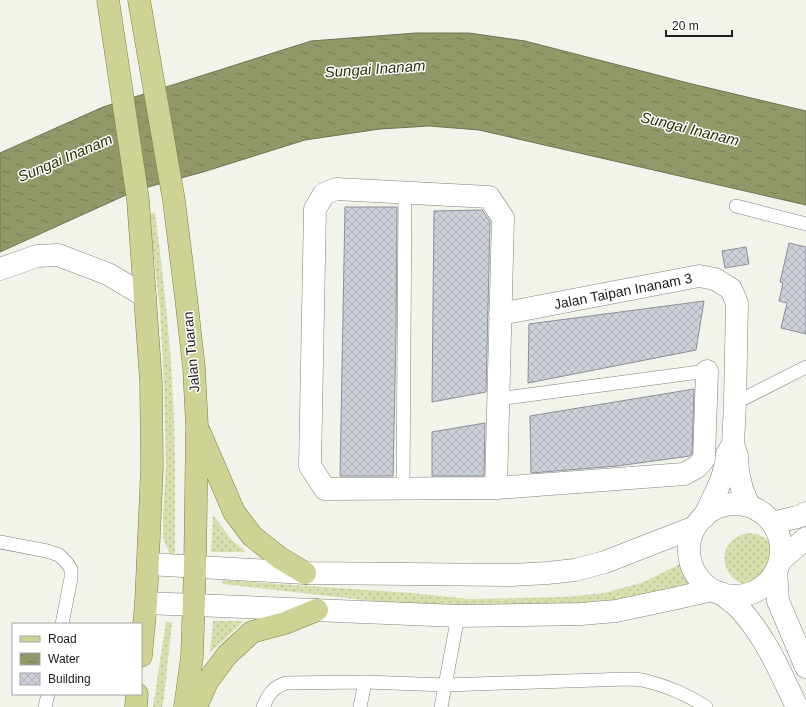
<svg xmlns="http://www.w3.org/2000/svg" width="806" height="707" viewBox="0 0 806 707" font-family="Helvetica,sans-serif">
<defs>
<pattern id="grass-dots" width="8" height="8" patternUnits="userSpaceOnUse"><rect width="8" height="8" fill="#d8dead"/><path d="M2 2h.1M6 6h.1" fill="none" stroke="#b9be94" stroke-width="1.8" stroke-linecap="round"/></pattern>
<pattern id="water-ripples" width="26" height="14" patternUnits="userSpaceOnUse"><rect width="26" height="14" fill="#939869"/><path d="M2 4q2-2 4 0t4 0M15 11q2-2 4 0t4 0" fill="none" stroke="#787c56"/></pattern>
<pattern id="building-cross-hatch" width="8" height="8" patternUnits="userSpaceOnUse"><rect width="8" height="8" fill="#ccd0d8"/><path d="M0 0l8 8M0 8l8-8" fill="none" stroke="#afb2b9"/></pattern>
</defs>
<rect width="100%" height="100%" fill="#f2f3eb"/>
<path fill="url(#grass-dots)" d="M155,212C162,269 169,325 172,381C176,439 175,496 175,554H170L163,538V516L166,467L164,383L160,310L149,215Z
M213,515L232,540L246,552H211Z
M748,533L757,534L765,538L772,544L775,552L769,578C766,579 764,582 761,583C730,596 709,550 739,536C742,534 745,534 748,533Z
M696,556L703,590L655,606L425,607L223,584L222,580L411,593L469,599L564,597L604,593L644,582Z
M213,621H244L210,653Z
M166,622H172L164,698L162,707H153Z"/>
<path fill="url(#water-ripples)" stroke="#707452" d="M416,33H469L525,41L692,84L806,111V205L479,130L429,126L380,129L305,140L203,172L137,190L0,252V153L103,107L311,41Z"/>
<path fill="url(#building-cross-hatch)" stroke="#8b8f96" d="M345,207H397L396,332L393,476H340Z
M482,210L490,222L486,392L432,402L434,211Z
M789,243L806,247V334L781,328L787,303L779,301L783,283L780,282Z
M746,247L749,264L725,268L722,251Z
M704,301L696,350L528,383L529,324Z
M694,389L692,454L690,456L617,466L531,473L530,416Z
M485,423L484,476H432V432Z"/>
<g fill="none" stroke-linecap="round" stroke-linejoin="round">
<g stroke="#80817a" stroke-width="14">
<path id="lane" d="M736,206L806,224
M498,399L707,371
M735,403L806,367
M403,488L405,193
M0,542L47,551L59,555L67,563L71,569V578L62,624
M45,707L48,694
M263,707C268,695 273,687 286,683L365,682L445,685L627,679C633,679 640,679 646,681C667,686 688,695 706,707
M360,707L365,682
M441,707L458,616"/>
</g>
<g stroke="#80817a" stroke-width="23">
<path id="street" d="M0,269L37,256L58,255L108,274L145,296
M500,314L699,276L715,279L731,289L737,303L735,403L733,444L737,456L738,472L742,489L749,506
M496,488L503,218L489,197L336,189L324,194L315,209L310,466L325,489L496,488L684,474L697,467L704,459L707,371
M704,517L717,490L722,478L726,463L727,454L730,449"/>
</g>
<g stroke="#80817a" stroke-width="23">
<path id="secondary" d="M689 550a46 46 0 1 1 92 0a46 46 0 1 1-92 0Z
M773,523L801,516L806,513
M780,561L806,538
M148,564L305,573L512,575L547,573L575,570L605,562L695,527
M776,571L778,601L806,667
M721,593C726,598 733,602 738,607C765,635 780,672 797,707
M146,603L458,616L581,614L616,611L677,598L712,590"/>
</g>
<g stroke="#7c823e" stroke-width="23">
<path id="primary" d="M108,0L138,200L151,382L152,467L146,603L141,656
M139,0L174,201L186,297L194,368L197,426L195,567L192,657L185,707
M200,433L234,512L252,536L280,558L305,573
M136,707L137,694
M196,707L207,682L227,655L252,632L285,623L317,610"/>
</g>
<use href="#lane" stroke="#fff" stroke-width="13"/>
<use href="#street" stroke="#fff" stroke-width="22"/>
<use href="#secondary" stroke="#fff" stroke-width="22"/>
<use href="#primary" stroke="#ced395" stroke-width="22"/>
</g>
<g text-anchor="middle" stroke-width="3" stroke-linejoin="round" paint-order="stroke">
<g font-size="14" fill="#20211e" stroke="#fff">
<text transform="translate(623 291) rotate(-11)" y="5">Jalan Taipan Inanam 3</text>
<text transform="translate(191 352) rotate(-95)" y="5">Jalan Tuaran</text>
</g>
<g font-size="15" font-style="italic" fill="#2d3008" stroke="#fff">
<text transform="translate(375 69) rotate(-4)" y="5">Sungai Inanam</text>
<text transform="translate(690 129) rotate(14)" y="5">Sungai Inanam</text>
<text transform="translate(65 158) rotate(-23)" y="5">Sungai Inanam</text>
</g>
</g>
<rect x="12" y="623" width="130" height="72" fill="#ffffff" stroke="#a6a6a5"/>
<rect x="20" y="636" width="20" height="6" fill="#ced395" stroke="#a6a6a5"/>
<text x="48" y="643" font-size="12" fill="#20211e">Road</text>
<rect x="20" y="653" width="20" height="12" fill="url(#water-ripples)" stroke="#a6a6a5"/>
<text x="48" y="663" font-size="12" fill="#20211e">Water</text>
<rect x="20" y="673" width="20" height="12" fill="url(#building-cross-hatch)" stroke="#a6a6a5"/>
<text x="48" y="683" font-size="12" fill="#20211e">Building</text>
<path d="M666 30v6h66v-6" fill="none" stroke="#20211e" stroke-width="2"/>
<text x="672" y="30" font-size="12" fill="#20211e" stroke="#ffffff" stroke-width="3" paint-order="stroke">20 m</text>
</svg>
